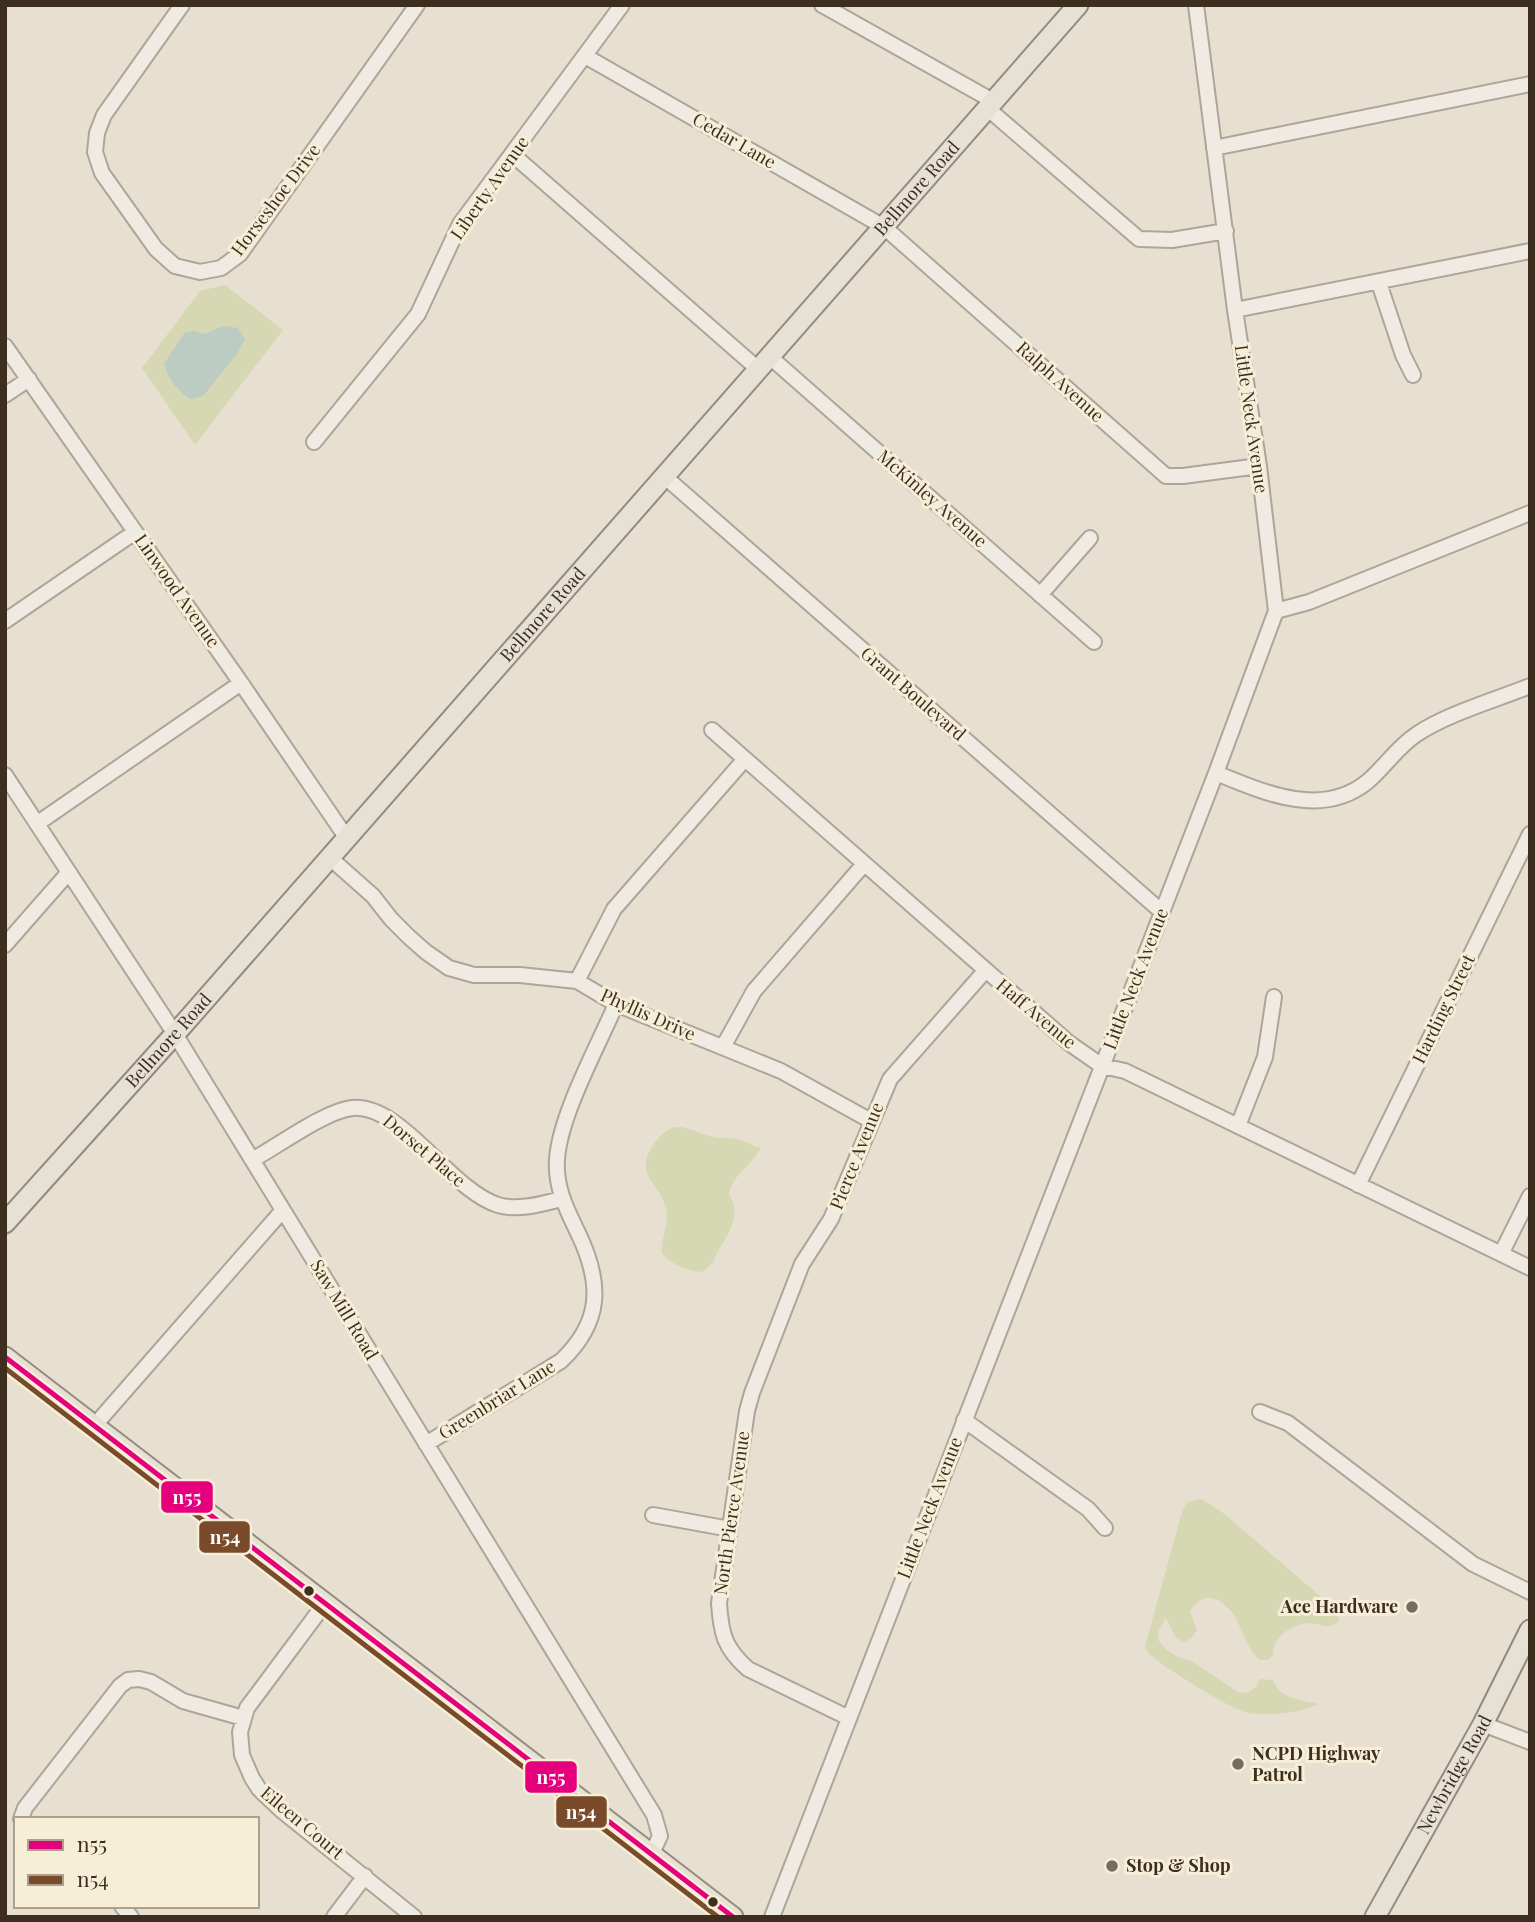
<svg xmlns="http://www.w3.org/2000/svg" width="1535" height="1922" viewBox="0 0 1535 1922" font-family="'Playfair Display',serif">
<rect width="100%" height="100%" fill="#e7e0d1"/>
<path fill="#d6d7b3" d="M225,285L283,330L195,445L142,368L200,291Z
M675,1127C691,1126 698,1134 713,1137C722,1139 731,1137 741,1140C749,1142 752,1147 761,1147C753,1165 732,1175 729,1194C741,1213 731,1229 721,1246C713,1258 716,1263 702,1272C690,1272 668,1263 662,1253C661,1238 669,1224 666,1209C660,1182 632,1175 654,1144C660,1135 665,1130 675,1127Z
M1202,1499L1226,1515L1336,1610L1339,1621C1328,1631 1321,1623 1308,1623C1292,1624 1272,1638 1273,1655L1268,1660H1260C1243,1646 1242,1622 1229,1609C1216,1594 1199,1594 1190,1612L1197,1630L1192,1638L1184,1642L1176,1638L1166,1618L1159,1630L1158,1640L1166,1649L1178,1657L1193,1662L1238,1692L1248,1693L1256,1687L1260,1679L1273,1680C1281,1700 1301,1700 1319,1704C1302,1713 1268,1716 1248,1713C1230,1709 1163,1667 1148,1653L1145,1646L1182,1512L1187,1502Z"/>
<path fill="#bcccc2" d="M223,326L238,328L245,339L237,354L203,396L191,399C178,392 168,378 164,364L185,332L194,331L205,334Z"/>
<g fill="none" stroke-linecap="round" stroke-linejoin="round">
<g stroke="#ada599" stroke-width="18">
<path id="minor" d="M182,5L104,115L97,133L95,152L102,173L156,249L175,266L200,272L221,268L240,254L417,5
M822,5L993,101
M585,56L884,227L1166,476H1183L1259,466
M987,108L1139,239L1172,240L1226,231
M1214,148L1530,84
M512,154L758,369
M1379,283L1403,355L1413,375
M1235,310L1530,251
M5,346L241,683L346,837
M769,356L1094,642
M5,395L29,379
M314,442L418,314L460,224L622,5
M664,476L1162,912
M1040,595L1090,538
M1276,611L1309,602L1530,513
M5,621L135,532
M712,730L1069,1043L1102,1066L1125,1071L1530,1268
M1216,773C1263,792 1321,819 1367,782C1385,767 1397,747 1417,734C1447,714 1495,700 1530,686
M5,775L175,1034L654,1815L660,1836L652,1853
M38,823L241,683
M329,857L373,896L391,919L409,937L426,952L449,968L474,975H520L577,981L616,1004L781,1071L871,1121
M5,945L69,872
M577,981L614,909L745,759
M723,1047L754,991L864,864
M1238,1126L1265,1057L1274,997
M252,1160C278,1146 325,1111 352,1108C401,1103 450,1190 498,1205C518,1211 541,1204 561,1199
M1358,1185L1530,834
M1501,1254L1530,1196
M1260,1412L1288,1423L1473,1564L1530,1592
M964,1420L1088,1509L1105,1528
M95,1425L283,1210
M426,1444L561,1361C602,1322 602,1284 579,1235C567,1210 555,1188 557,1159C560,1115 598,1046 616,1004
M653,1515L730,1529
M326,1602L247,1708L240,1732L242,1755L252,1778L259,1789L281,1810L414,1917
M849,1718L748,1669C724,1648 721,1633 719,1603L747,1411L752,1393L802,1264L831,1219L890,1079L985,971
M1483,1724L1530,1742
M21,1819L25,1808L120,1686L128,1680L139,1679L151,1682L183,1701L243,1718
M122,1906L131,1917
M334,1917L365,1876
M772,1917L1216,773L1276,611L1259,466L1235,310L1196,5"/>
</g>
<g stroke="#928b80" stroke-width="23">
<g id="major">
<path id="s1" d="M5,1223L175,1034L1078,5"/>
<path d="M5,1357L733,1917"/>
<path id="s2" d="M1375,1917L1483,1724L1530,1630"/>
</g>
</g>
<use href="#minor" stroke="#efebe3" stroke-width="14"/>
<use href="#major" stroke="#e6e1d4" stroke-width="19"/>
<g stroke="#f7eed8" stroke-width="10">
<path id="bus-1" d="M5,1357L733,1917"/>
</g>
<g stroke="#f7eed8" stroke-width="10">
<path id="bus-2" d="M5,1368L718,1917"/>
</g>
<use href="#bus-1" stroke="#e5007d" stroke-width="5"/>
<use href="#bus-2" stroke="#7a4b2a" stroke-width="5"/>
</g>
<g fill="#3d2e20" stroke="#f7eed8" stroke-width="2.5">
<circle cx="309" cy="1591" r="6"/>
<circle cx="713" cy="1902" r="6"/>
</g>
<g fill="#786c5e" stroke="#f7eed8" stroke-width="2.5">
<circle cx="1412" cy="1607" r="7"/>
<circle cx="1238" cy="1764" r="7"/>
<circle cx="1112" cy="1866" r="7"/>
</g>
<g text-anchor="middle" stroke-width="6" stroke-linejoin="round" paint-order="stroke">
<g font-size="18" fill="#3d2e20" stroke="#f7eed8">
<text transform="translate(734 141) rotate(30)" y="6">Cedar Lane</text>
<text transform="translate(490 188) rotate(-55)" y="6">Liberty Avenue</text>
<text dy="6" stroke="none"><textPath href="#s1" startOffset="1379">Bellmore Road</textPath></text>
<text transform="translate(276 200) rotate(-53)" y="6">Horseshoe Drive</text>
<text transform="translate(1060 382) rotate(42)" y="6">Ralph Avenue</text>
<text transform="translate(1251 419) rotate(82)" y="6">Little Neck Avenue</text>
<text transform="translate(932 499) rotate(41)" y="6">McKinley Avenue</text>
<text transform="translate(177 591) rotate(55)" y="6">Linwood Avenue</text>
<text dy="6" stroke="none"><textPath href="#s1" startOffset="812">Bellmore Road</textPath></text>
<text transform="translate(913 694) rotate(41)" y="6">Grant Boulevard</text>
<text transform="translate(1136 979) rotate(-69)" y="6">Little Neck Avenue</text>
<text transform="translate(1444 1009) rotate(-64)" y="6">Harding Street</text>
<text transform="translate(1036 1014) rotate(40)" y="6">Haff Avenue</text>
<text transform="translate(648 1015) rotate(24)" y="6">Phyllis Drive</text>
<text dy="6" stroke="none"><textPath href="#s1" startOffset="245">Bellmore Road</textPath></text>
<text transform="translate(424 1151) rotate(40)" y="6">Dorset Place</text>
<text transform="translate(857 1156) rotate(-68)" y="6">Pierce Avenue</text>
<text transform="translate(344 1310) rotate(59)" y="6">Saw Mill Road</text>
<text transform="translate(497 1400) rotate(-32)" y="6">Greenbriar Lane</text>
<text transform="translate(930 1508) rotate(-69)" y="6">Little Neck Avenue</text>
<text transform="translate(732 1513) rotate(-82)" y="6">North Pierce Avenue</text>
<text dy="6" stroke="none"><textPath href="#s2" startOffset="163">Newbridge Road</textPath></text>
<text transform="translate(302 1823) rotate(40)" y="6">Eileen Court</text>
</g>
<g font-size="18" font-weight="bold" fill="#3d2e20" stroke="#f7eed8" text-anchor="start">
<text x="1398" y="1613" text-anchor="end">Ace Hardware</text>
<text x="1252" y="1760">NCPD Highway<tspan x="1252" dy="21">Patrol</tspan></text>
<text x="1126" y="1872">Stop &amp; Shop</text>
</g>
</g>
<g stroke="#f7eed8" stroke-width="2.5">
<rect x="160" y="1480" width="54" height="34" rx="7" fill="#e5007d"/>
<rect x="198" y="1520" width="53" height="34" rx="7" fill="#7a4b2a"/>
<rect x="524" y="1760" width="54" height="34" rx="7" fill="#e5007d"/>
<rect x="555" y="1795" width="53" height="34" rx="7" fill="#7a4b2a"/>
</g>
<g font-size="19" text-anchor="middle" font-weight="bold" fill="#fff">
<text x="187" y="1504">n55</text>
<text x="225" y="1544">n54</text>
<text x="551" y="1784">n55</text>
<text x="581" y="1819">n54</text>
</g>
<rect width="1535" height="1922" fill="none" stroke="#3d2e20" stroke-width="14"/>
<rect x="14" y="1817" width="245" height="91" fill="#f7eed8" stroke="#ada18e" stroke-width="2"/>
<rect x="28" y="1840" width="35" height="10" fill="#e5007d" stroke="#ada18e" stroke-width="2"/>
<text x="77" y="1852" font-size="21" fill="#3d2e20">n55</text>
<rect x="28" y="1875" width="35" height="10" fill="#7a4b2a" stroke="#ada18e" stroke-width="2"/>
<text x="77" y="1887" font-size="21" fill="#3d2e20">n54</text>
</svg>
